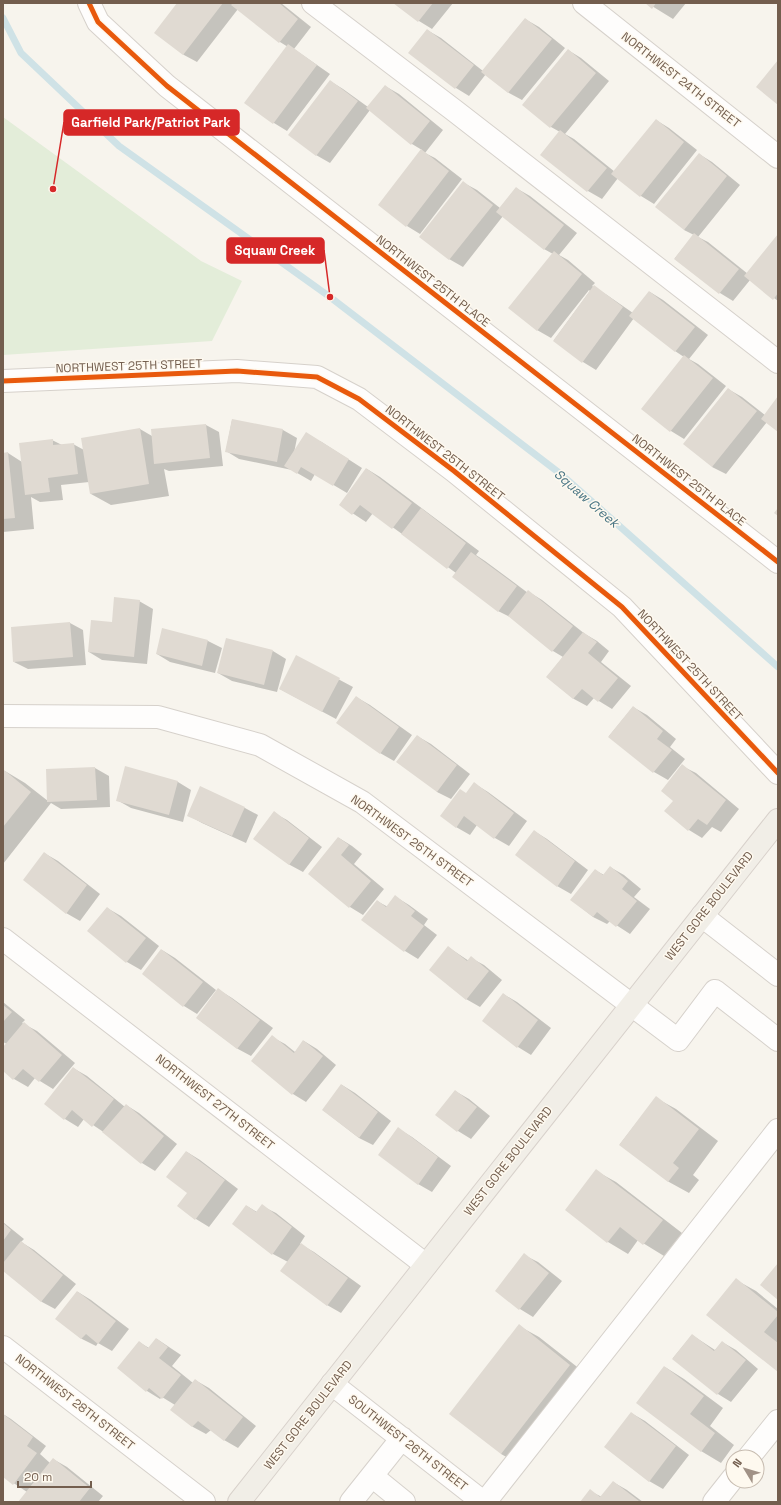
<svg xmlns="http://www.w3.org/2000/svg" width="781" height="1505" viewBox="0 0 781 1505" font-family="'Space Grotesk',sans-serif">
<rect width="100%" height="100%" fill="#f7f4ed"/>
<path fill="#e3edd9" d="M3,117L201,261L242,281L212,341L3,355Z"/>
<path fill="#0003" d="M179,3H281L311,27L294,49L330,74L287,131L274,123L246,103L288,47L280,42L238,9L197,62L184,55L156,33Z
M395,3H453L432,29L419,21Z
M647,3H686L673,19Z
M525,19L539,27L565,48L522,100L509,93L486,74L469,96L456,88L427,30L441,38L483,71Z
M568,50L581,58L609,81L565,134L574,139L615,172L656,120L669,128L697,150L654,204L641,196L618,178L602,199L588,191L542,155L560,132L551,127L524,105Z
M330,81L343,89L368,107L385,86L399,94L443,130L425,153L435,158L462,179L420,234L407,226L422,150L412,144L370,110L330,163L316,155Z
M699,154L712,162L740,185L698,237L708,242L748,274L778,236V301L750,280L733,301L720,293L675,258L694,235L684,230Z
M464,183L477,190L500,208L516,188L530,196L577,233L559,255L568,260L595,283L592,286L607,295L633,313L650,292L663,300L708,335L689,359L698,364L726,386L684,439L671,431L643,409L684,357L675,351L634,318L596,370L583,362L554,340L590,291L589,290L551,338L537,330L553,254L544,249L503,216L463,267L449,259Z
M728,389L742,397L765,415L778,398V431L767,422L726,474L712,467Z
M232,420L283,430L297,438L294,453L320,441L362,468L347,493L315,474L311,481L292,470L239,459L226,451Z
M206,425L219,432L223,466L169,471L164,469L169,496L111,505L91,494L89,482L61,485L63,500L40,502L31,497L34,529L3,532V454L8,453L22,462L52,440L62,445L73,444L84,450L140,429L152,436Z
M367,469L380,477L479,551L476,555L485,561L528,593L529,592L542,600L585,634L597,641L609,651L601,662L631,686L612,709L594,698L587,706L574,699L547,677L563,657L553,651L512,618L498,611L456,573L373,513L366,522L340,505Z
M139,601L153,609L147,664L102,660L89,652L112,623Z
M70,623L83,630L86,665L28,669L14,662Z
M163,629L208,641L222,648L215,673L170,662L157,654Z
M273,651L286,659L277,692L232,681L218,673Z
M297,657L353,687L336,719L280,689Z
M356,697L370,705L412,735L394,761L380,753Z
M633,707L647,715L676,739L670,747L685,759L668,780L654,772L609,736Z
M417,736L431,744L470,774L451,799L437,792Z
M682,766L696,773L739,809L721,832L712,827L702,838L689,830L666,811L674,801Z
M95,768L109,776L110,807L61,809L51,803L3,864V773L5,771L25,783L48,801L47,770Z
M126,768L178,782L191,790L183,822L131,808L117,800Z
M475,784L488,792L527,821L509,846L495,838L477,825L470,835L456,827L467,794Z
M201,788L245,808L258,815L246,843L202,823L188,815Z
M274,813L287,820L322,847L303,872L290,865L255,839Z
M534,831L547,839L588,870L571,894L557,886Z
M339,838L352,846L362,854L354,864L384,889L363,915L350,907L310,874Z
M44,853L58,861L100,894L80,921L66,913Z
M610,867L624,875L641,889L634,897L650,909L630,934L610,921L607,924L593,917L572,900L595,870L604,875Z
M396,897L409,905L428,919L424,925L437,935L418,959L405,951L363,919L377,901L388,907Z
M107,908L121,916L159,946L141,970L127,962L89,931Z
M448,947L469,961L471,958L484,965L502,980L480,1007L466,999Z
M162,950L175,958L216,990L197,1014L184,1006Z
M219,990L232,998L273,1028L251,1056L238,1049L197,1018Z
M503,994L517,1002L551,1028L531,1055L518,1047Z
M3,1002L25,1020L22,1023L37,1031L75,1063L53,1089L35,1078L28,1087L14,1079L3,1070V1049L7,1044L3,1042Z
M272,1037L285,1044L295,1052L304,1041L317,1049L336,1065L306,1102L293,1094L252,1061Z
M73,1068L87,1076L125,1107L126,1105L139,1113L177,1144L155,1171L142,1163L105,1133L84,1119L78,1127L65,1119Z
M342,1085L355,1093L391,1121L373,1145L359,1138L323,1110Z
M455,1091L469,1099L490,1116L471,1139L458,1131L437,1115Z
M656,1098L676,1109L718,1141L693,1175L699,1180L689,1193L669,1182L620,1144Z
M399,1129L412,1137L451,1166L432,1192L418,1184Z
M187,1152L200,1160L238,1189L209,1227L196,1219L189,1193Z
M596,1171L616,1182L682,1233L664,1256L638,1240L628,1254L608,1242L566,1210Z
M247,1206L257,1212L262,1206L276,1213L305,1236L300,1244L314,1252L361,1286L341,1313L327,1305L288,1262L273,1254Z
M3,1222L24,1239L21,1242L34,1250L76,1284L55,1309L42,1302L3,1270Z
M524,1255L538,1262L562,1281L533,1317L520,1309Z
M736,1280L756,1291L778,1309V1371Z
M78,1292L91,1300L129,1329L112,1351L98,1343L96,1346L82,1339L57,1319Z
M519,1326L539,1337L590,1377L521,1465L501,1454Z
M692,1335L715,1350L722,1342L736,1350L758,1369L731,1402L718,1394L673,1358Z
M157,1339L181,1355L172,1366L193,1383L195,1380L209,1388L256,1426L238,1448L224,1440L211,1430L206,1434L193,1427L172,1409L175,1405L162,1397L160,1399L147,1391L118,1368L139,1342L149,1348Z
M665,1367L684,1379L723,1408L710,1426L734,1445L721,1463L701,1451Z
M631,1413L645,1421L689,1455L663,1489L649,1481Z
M3,1414L11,1419L46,1446L40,1454L50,1463L53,1459L67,1467L103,1496L98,1502H19L27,1492L3,1476Z
M613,1482L627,1490L643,1502H581L590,1491L602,1497Z"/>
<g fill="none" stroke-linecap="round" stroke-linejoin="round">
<path stroke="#cfe2e6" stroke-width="7" d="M3,18L21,53L119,146L330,297L562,475L778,667"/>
</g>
<path fill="#e0dad2" d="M177,3H223L183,55L154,33Z
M233,3H279L298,19L279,43L231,5Z
M393,3H433L418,22Z
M645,3H656L652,9Z
M525,18L552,39L508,93L481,72Z
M427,29L474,65L455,89L408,53Z
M288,44L317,65L273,124L244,103Z
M568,49L596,73L550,128L522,105Z
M778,60V105L756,87Z
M330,80L358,101L316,156L288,135Z
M385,85L430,121L411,145L366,108Z
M656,119L684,142L640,197L611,174Z
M560,130L607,168L587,192L540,155Z
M421,149L449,171L406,227L378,205Z
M699,153L727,176L684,230L655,207Z
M463,181L493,205L449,260L419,237Z
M516,187L564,225L544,250L496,212Z
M694,233L739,269L719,294L674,259Z
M778,234V293L773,300L744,276Z
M554,251L582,274L537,331L508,308Z
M594,285L623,307L582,363L553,341Z
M649,291L695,327L675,352L629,316Z
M684,355L713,378L670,432L641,409Z
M728,388L757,411L712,467L683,444Z
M778,396V432L761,419Z
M232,419L283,429L277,462L225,452Z
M206,424L210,458L154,464L151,429Z
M140,428L149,484L90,494L81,438Z
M306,432L349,459L333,486L301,467L297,474L284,466Z
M53,439V445L74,443L78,474L48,478L50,492L25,495L19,443Z
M8,452L15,518L3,519V453Z
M366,468L412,503L392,529L360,505L352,515L339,505Z
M421,508L466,543L447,569L401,534Z
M778,508V516L774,513Z
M471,552L517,586L498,612L452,577Z
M528,590L573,626L552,652L508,616Z
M114,597L140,600L134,657L88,652L91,620L112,622Z
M70,622L73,657L13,662L11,627Z
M162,628L208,640L202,666L156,654Z
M583,632L597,642L588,653L618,678L598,702L582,689L573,699L546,677Z
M226,638L273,650L264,685L217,673Z
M296,655L340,678L322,712L279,689Z
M356,696L399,727L380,754L336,723Z
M633,706L663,731L657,739L672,750L653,773L608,737Z
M417,735L457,765L437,792L396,762Z
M682,764L726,800L707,825L698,819L688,831L664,811L673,801L661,791Z
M125,766L178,781L169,815L116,801Z
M95,767L97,800L47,802L46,769Z
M4,770L31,792L3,827V772Z
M474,782L514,813L494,839L464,816L456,828L440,816L460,789L466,793Z
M200,786L245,807L232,836L187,816Z
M274,811L309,838L289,865L253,839Z
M534,830L575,861L557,887L515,855Z
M338,837L349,845L341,855L371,881L349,908L308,874Z
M44,852L87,885L66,914L23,880Z
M610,866L628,881L622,889L637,901L616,927L597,912L593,917L570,900L595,869L603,875Z
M395,895L415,911L411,916L424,926L404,952L361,920L377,900L386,907Z
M107,907L146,938L126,963L87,931Z
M448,946L467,961L471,956L489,971L466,1000L429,970Z
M161,949L203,982L183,1007L142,974Z
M218,988L260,1020L237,1049L196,1018Z
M503,993L538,1020L517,1048L482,1021Z
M3,1005L12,1012L3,1022Z
M24,1022L62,1055L39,1082L23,1069L13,1080L3,1071V1047Z
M272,1035L294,1053L303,1040L323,1056L292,1095L251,1061Z
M73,1067L114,1099L92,1127L72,1110L64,1120L44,1104Z
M341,1084L378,1112L359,1138L322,1110Z
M455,1090L477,1107L457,1132L435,1115Z
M656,1096L699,1129L673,1163L679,1168L668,1182L619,1145Z
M126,1104L164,1136L141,1164L102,1132Z
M398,1127L438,1157L418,1185L378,1155Z
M186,1151L225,1180L195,1220L177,1206L187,1193L166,1177Z
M596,1169L663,1220L643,1245L620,1227L607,1243L565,1210Z
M262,1204L292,1227L272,1255L232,1224L246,1205L256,1212Z
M3,1223L11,1230L3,1241Z
M21,1241L63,1275L41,1302L3,1271V1263Z
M301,1243L348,1278L327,1306L280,1271Z
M524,1253L549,1273L519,1310L495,1291Z
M778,1263V1300L760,1285Z
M736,1278L778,1312V1315L764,1332L778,1343V1372L706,1315Z
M77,1291L116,1321L98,1344L86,1334L81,1339L55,1319Z
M519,1324L570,1365L501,1454L449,1414Z
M692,1334L714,1351L722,1341L746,1360L717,1395L672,1359Z
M156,1338L168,1347L159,1358L181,1375L162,1399L149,1388L146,1392L117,1368L139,1341L148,1348Z
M664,1366L704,1396L690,1414L715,1433L701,1452L636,1403Z
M195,1379L243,1417L224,1441L198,1421L192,1427L170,1410Z
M631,1412L676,1446L649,1482L604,1447Z
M3,1414L33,1437L27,1446L37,1453L13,1485L3,1477Z
M53,1458L90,1488L79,1502H18Z
M613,1481L639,1501L638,1502H580L590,1489L600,1497Z"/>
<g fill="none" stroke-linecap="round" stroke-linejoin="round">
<g stroke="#d6d1cb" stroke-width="24">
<path id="minor" d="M89,3L98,22L167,86L778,562
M313,3L455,111L778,362
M584,3L778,157
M3,381L237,371L317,377L359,399L454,471L622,607L778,773
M3,716L158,717L260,745L362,802L678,1040L715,991L778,1040
M702,916L778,975
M3,939L426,1265
M3,1347L204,1502
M332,1384L483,1502
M749,1457L778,1421
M372,1476L404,1502
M351,1502L402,1438
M485,1502L778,1130
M714,1502L733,1478"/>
</g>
<g stroke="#d8d1cb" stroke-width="24">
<path id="major" d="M239,1502L778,820"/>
</g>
<use href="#minor" stroke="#fefdfc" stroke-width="22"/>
<use href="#major" stroke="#f1eee7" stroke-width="22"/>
<g stroke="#fef9ef" stroke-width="8">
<path id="cycleway" d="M89,3L98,22L167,86L778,562
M3,381L237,371L317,377L359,399L454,471L622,607L778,773"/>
</g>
<use href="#cycleway" stroke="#e8590c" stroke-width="5"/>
</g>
<g text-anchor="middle" stroke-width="3" stroke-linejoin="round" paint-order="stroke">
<g font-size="12" fill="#735e4e" stroke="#fef9ef">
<text transform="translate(681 80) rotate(38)" y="4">NORTHWEST 24TH STREET</text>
<text transform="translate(433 281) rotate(38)" y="4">NORTHWEST 25TH PLACE</text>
<text transform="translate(129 366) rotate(-2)" y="4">NORTHWEST 25TH STREET</text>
<text transform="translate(445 453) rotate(38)" y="4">NORTHWEST 25TH STREET</text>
<text transform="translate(689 480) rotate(38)" y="4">NORTHWEST 25TH PLACE</text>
<text transform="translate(690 665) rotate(47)" y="4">NORTHWEST 25TH STREET</text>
<text transform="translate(412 841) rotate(36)" y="4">NORTHWEST 26TH STREET</text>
<text transform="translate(709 906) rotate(-52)" y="4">WEST GORE BOULEVARD</text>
<text transform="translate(215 1102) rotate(38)" y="4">NORTHWEST 27TH STREET</text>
<text transform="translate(508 1161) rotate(-52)" y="4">WEST GORE BOULEVARD</text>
<text transform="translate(75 1402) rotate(38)" y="4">NORTHWEST 28TH STREET</text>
<text transform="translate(308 1415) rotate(-52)" y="4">WEST GORE BOULEVARD</text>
<text transform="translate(408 1443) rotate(38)" y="4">SOUTHWEST 26TH STREET</text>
</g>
<g font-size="13" font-style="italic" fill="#4a7685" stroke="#fef9ef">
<text transform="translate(587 498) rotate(41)" y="5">Squaw Creek</text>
</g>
</g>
<path fill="none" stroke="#d62828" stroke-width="1.5" d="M53 189L64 122M330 297L324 250"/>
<g fill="#d62828" stroke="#fef9ef" stroke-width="1.5">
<circle cx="53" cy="189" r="4"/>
<circle cx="330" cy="297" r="4"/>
</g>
<g fill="#d62828" stroke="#d62828" stroke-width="1.5">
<rect x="64" y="110" width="175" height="25" rx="4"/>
<rect x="227" y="238" width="97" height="25" rx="4"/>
</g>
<g font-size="13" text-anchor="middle" font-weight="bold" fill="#fff">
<text x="151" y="127">Garfield Park/Patriot Park</text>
<text x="275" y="255">Squaw Creek</text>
</g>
<rect width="781" height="1505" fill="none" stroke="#735e4e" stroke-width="8"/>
<g transform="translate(745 1469) rotate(308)"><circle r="19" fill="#fef9ef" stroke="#c6bbaf"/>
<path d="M0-3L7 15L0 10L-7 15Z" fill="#a19286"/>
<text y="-6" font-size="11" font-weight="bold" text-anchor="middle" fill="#735e4e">N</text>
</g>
<path d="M18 1481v6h73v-6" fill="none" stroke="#735e4e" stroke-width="2"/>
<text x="24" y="1481" font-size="12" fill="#735e4e" stroke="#fef9ef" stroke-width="3" paint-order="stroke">20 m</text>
</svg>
